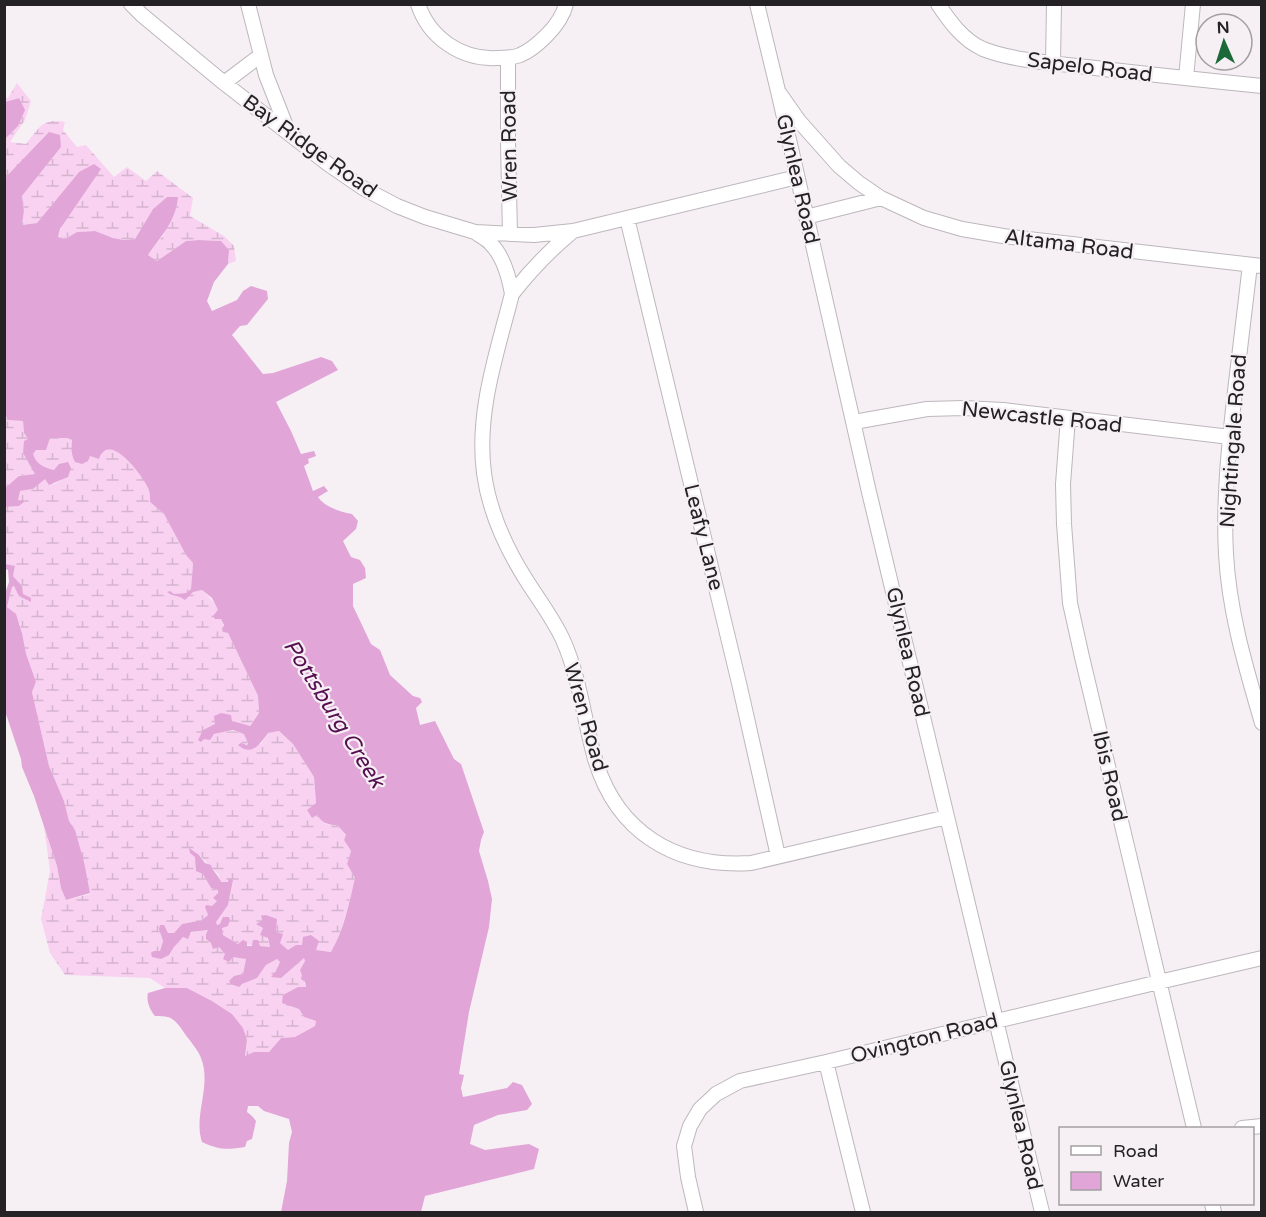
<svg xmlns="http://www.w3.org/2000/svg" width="1266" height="1217" viewBox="0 0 1266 1217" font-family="'Varela Round',sans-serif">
<defs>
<pattern id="wetland-marsh" width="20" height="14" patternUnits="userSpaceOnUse" patternTransform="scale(1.5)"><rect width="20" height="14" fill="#f9d2f2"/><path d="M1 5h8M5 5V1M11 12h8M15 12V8" fill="none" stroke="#d5b4cf"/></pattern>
</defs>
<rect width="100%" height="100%" fill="#f6f0f5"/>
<path fill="url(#wetland-marsh)" d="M17,83L31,101L25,120L10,142L26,144C40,127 42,118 65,122L63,130L77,147L86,145L114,177L127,167L146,181L157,171L193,198L190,216L224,236L234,246L236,261L228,264L229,250L221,241L199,240L186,241L157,261L148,255L164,234L167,197L153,209L135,239L124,240L113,238L95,231L77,232L65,239L58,237L79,172L37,223L22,225L24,211L22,196L61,147L5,178V139L18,126V98L5,102V98H8Z
M5,415H6L7,420L23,421L24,433L28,439L23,453L36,474L19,476L5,488Z
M49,438H67L72,440L71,447L90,456C97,454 105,449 113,450C126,452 143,476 148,488C150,492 150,497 150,502L164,514L186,555L193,563L191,589L186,593L174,594L172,596L202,590C213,599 225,617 223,632L228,633L258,696L259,713L249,726C229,720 222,721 203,730L204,739C218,732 229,729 244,733L248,743L240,747L261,744L268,733L279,731L293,744L314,777L316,803L307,811L317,815L326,824L338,826L346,836L344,840L351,851L347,864L355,878C349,903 343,929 332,952L316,950L302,945L288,950L280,943L276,932L263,920V928L271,947L238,944L223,935L220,924L217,925L215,922L228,905L233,880L228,883L220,882L219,875L199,855L195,857L211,888L218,890L217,901L212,907H205L208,915L202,920L182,924L174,933H168L159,929L163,941L160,951H154L169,955C180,935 187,932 209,930L219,947L226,954L223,959L233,956L246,959L243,974L239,976L242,984L257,978L266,965L277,959L280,962L276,971L304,958L305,961L302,975L306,988L299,1009L304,1017L316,1021L315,1026L295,1037L281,1038L269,1052H254L248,1056H245L247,1040L232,1014L212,1001L187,988H165L150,978L65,975L50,953L41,919L50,871L44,826L57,866L61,888L66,900L90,894L75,830L69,821L64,801L49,766L32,692L36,682C32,673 29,664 26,655C21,635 24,621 7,607L12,587L14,586L22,594V586L13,576L15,567L5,564V507L19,506L24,502L18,501L20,491L33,489L45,478L54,484L67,477C56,471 38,468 32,454Z"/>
<path fill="#e2a5d8" d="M19,98L25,110L18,126L5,139V102Z
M49,132L60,135L61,147L22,196L24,211L22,225L37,223L79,172L94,164L101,169L60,229L58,237L65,239L77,232L95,231L113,238L124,240L135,239L153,209L167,197H178C176,221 161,236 148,255L157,261L186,241L199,240L221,241L229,250L228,264L214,282L207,301L212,311L237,300L243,291L251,286L267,291L268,299L247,325L240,326L232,335L263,374L273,373L321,357L332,361L338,370L276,402L291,431L301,454L314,451L316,456L308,459L309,463L304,466L313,491L324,486L328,491L318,497C325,507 340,512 352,514L358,521L356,529L343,541L351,557L360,560L365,568L366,578L353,584V606L371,644L380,650L390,675L413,696L420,698L422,702L416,708L420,725L435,721L454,759L461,764L484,832L481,840L479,851L488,881L492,899L489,927L469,1012L459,1074L464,1075L461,1088L463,1097L507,1088L513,1082L522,1085L532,1104L527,1110L498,1115L474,1125L470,1144L485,1150L529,1144L539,1149L534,1169L425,1196L421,1212H281L287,1181L289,1143L292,1132L289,1119L264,1111L258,1106H248L247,1112L252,1116L256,1121L252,1139L247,1141L245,1147C227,1150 219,1150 202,1142C193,1115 212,1086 201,1058C198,1050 190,1041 185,1034C176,1021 173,1015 155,1016C150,1010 146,1001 148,993L165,988H187L212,1001L232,1014L243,1028L247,1040L245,1056L254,1052H269L281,1038L295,1037L315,1026L316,1021L304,1017L299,1009L282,1003L283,995L298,987H306L305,982L301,979L302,975L300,970L305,961L304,958L281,978L271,977L276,971L280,962L277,959L266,965L257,978L242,984L239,987L231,984L229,981L234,976L243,974L246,959L233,957L229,962L223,959L225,954L219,947L213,949L211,943L206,939V934L208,930L191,932L188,939L183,937L174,947L169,955L161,959L152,957L151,953L154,951H160L163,941L159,929L160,925H164L168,933H174L182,924L202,920L208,915L205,907L206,905L212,906L217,901L213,898L218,893V890L211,888L203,874L196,871L195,857L190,853L189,848L199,855L205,863L211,865C213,872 218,874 221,882H228L229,878L233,880L228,905L216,922L217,925L220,924L223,917H229L230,920L228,926L222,928L223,935L238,944L243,940L247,942V946H252L253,940H258L260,946L270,947L268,938L260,935L263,928L256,924L263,920L261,916L266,915L277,919L276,932L283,934L280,943L288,950L296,945H302L303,937L311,935L319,941L316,950L331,952C344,930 349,903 355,878L347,864L351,851L344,840L346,835L338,826C328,824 323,824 317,815L312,818L307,810L316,803L314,777L293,744L279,731L268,733C260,744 252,757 238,745L241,743L247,745L248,743L244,734L233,730L214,734L210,740L204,739L201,742L198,740L203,730L215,724L214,716L221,713L231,715L232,721L250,726L259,713L258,696L228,633L223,632L222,629L224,625L221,619H215L213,616L218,610L212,598L202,590L193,592L185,600C179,595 173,597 167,592L170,591L174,594L186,593L191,589L193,563L186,555L164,514L150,502C150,497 150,492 148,488C143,476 109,430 99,459L90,456L88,461L82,464L75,462C71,454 71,448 72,440L67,438H50L46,450H36L33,454C36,464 45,468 54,470L59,464L68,462L71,468L68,477L49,485L45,479L33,489L20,491L18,501L24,500V502L19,506L5,507V488L19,476L35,474L23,453L24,441L28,439L24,433L23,421L7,420L6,415H5V178Z
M5,564L15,566L13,576L22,586L23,594L31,598V602L19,596L14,586L12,587L7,607L16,614L22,633L26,654L36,682L32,692L49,766L64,801L69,821L75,830L84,862L90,893L66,900L61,888L57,866L34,796L22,767L21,759L5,711L6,663L4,662V596L9,582L8,570L5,569Z"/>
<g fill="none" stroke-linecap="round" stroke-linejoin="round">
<g stroke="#bdb7bc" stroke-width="16">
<path id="minor" d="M131,4L142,15L224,83L328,164L363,188L397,206L425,217L475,232L534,235L573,231L797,177
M248,4L266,75L288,131
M418,4C429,38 462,60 497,58C505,58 513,58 520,55C530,51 539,43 546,36C555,27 563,17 566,4
M757,4L778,91L799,121L839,166L859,183L881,198L924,218L962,229L1003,236L1262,266
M938,4C950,22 963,40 983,49C1013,61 1055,63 1087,67C1145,74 1203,80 1262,86
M508,58V143L510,234
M1053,63L1054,4
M1186,78L1193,4
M224,83L261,55
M778,91L869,492L1042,1212
M806,217L881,198
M627,218L739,683L778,856
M475,232C480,236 487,239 491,244C504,257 509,277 512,294C497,353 476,412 484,473C489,511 505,546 525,578C538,599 553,618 563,640C580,678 584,720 595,759C617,833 676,868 751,863L947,817
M1250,265C1245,307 1240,349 1235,391C1229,445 1223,499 1226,554C1229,612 1246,668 1262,723
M512,294C530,271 550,250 573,231
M1068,418L1063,484L1064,524L1070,603L1082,657L1194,1128
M854,422L927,409L964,408L1003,410L1230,437
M826,1062L863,1212
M1242,1128L1262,1126
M1212,1204L1214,1212
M696,1212L688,1177L684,1146L690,1126L700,1109L716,1094L740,1081L826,1062L1159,982L1262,958"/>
</g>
<use href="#minor" stroke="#fff" stroke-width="14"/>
</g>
<g text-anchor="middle" stroke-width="4.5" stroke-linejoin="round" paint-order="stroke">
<g font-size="21" fill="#242224" stroke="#f6f0f5">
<text transform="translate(1090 67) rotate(7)" y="7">Sapelo Road</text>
<text transform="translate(310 146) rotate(36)" y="7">Bay Ridge Road</text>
<text transform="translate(509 146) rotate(-91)" y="7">Wren Road</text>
<text transform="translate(798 179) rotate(77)" y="7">Glynlea Road</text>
<text transform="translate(1069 244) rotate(7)" y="7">Altama Road</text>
<text transform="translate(1042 417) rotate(6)" y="7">Newcastle Road</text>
<text transform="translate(1233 441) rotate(-86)" y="7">Nightingale Road</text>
<text transform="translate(704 537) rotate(76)" y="7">Leafy Lane</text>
<text transform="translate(908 652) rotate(77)" y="7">Glynlea Road</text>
<text transform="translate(586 717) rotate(74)" y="7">Wren Road</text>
<text transform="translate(1110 776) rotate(77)" y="7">Ibis Road</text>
<text transform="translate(924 1038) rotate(-14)" y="7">Ovington Road</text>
<text transform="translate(1021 1125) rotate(77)" y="7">Glynlea Road</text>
</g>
<g font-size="22" font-style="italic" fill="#550e4f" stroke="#f6f0f5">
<text transform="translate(335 713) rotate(58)" y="8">Pottsburg Creek</text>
</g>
</g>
<rect width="1266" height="1217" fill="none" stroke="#242224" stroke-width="12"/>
<rect x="1059" y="1127" width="195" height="78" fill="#f6f0f5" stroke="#a29ea1" stroke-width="1.5"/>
<rect x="1071" y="1146" width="30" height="9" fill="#ffffff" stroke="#a29ea1" stroke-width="1.5"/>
<text x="1113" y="1157" font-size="18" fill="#242224">Road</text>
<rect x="1071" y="1172" width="30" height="18" fill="#e2a5d8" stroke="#a29ea1" stroke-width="1.5"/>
<text x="1113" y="1187" font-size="18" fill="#242224">Water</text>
<g transform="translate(1224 42) rotate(357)"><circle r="28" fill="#f6f0f5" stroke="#a29ea1" stroke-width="1.5"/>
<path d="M0-4.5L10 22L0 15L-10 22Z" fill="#1b6939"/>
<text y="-9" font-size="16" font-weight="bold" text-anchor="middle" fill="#242224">N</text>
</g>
</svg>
